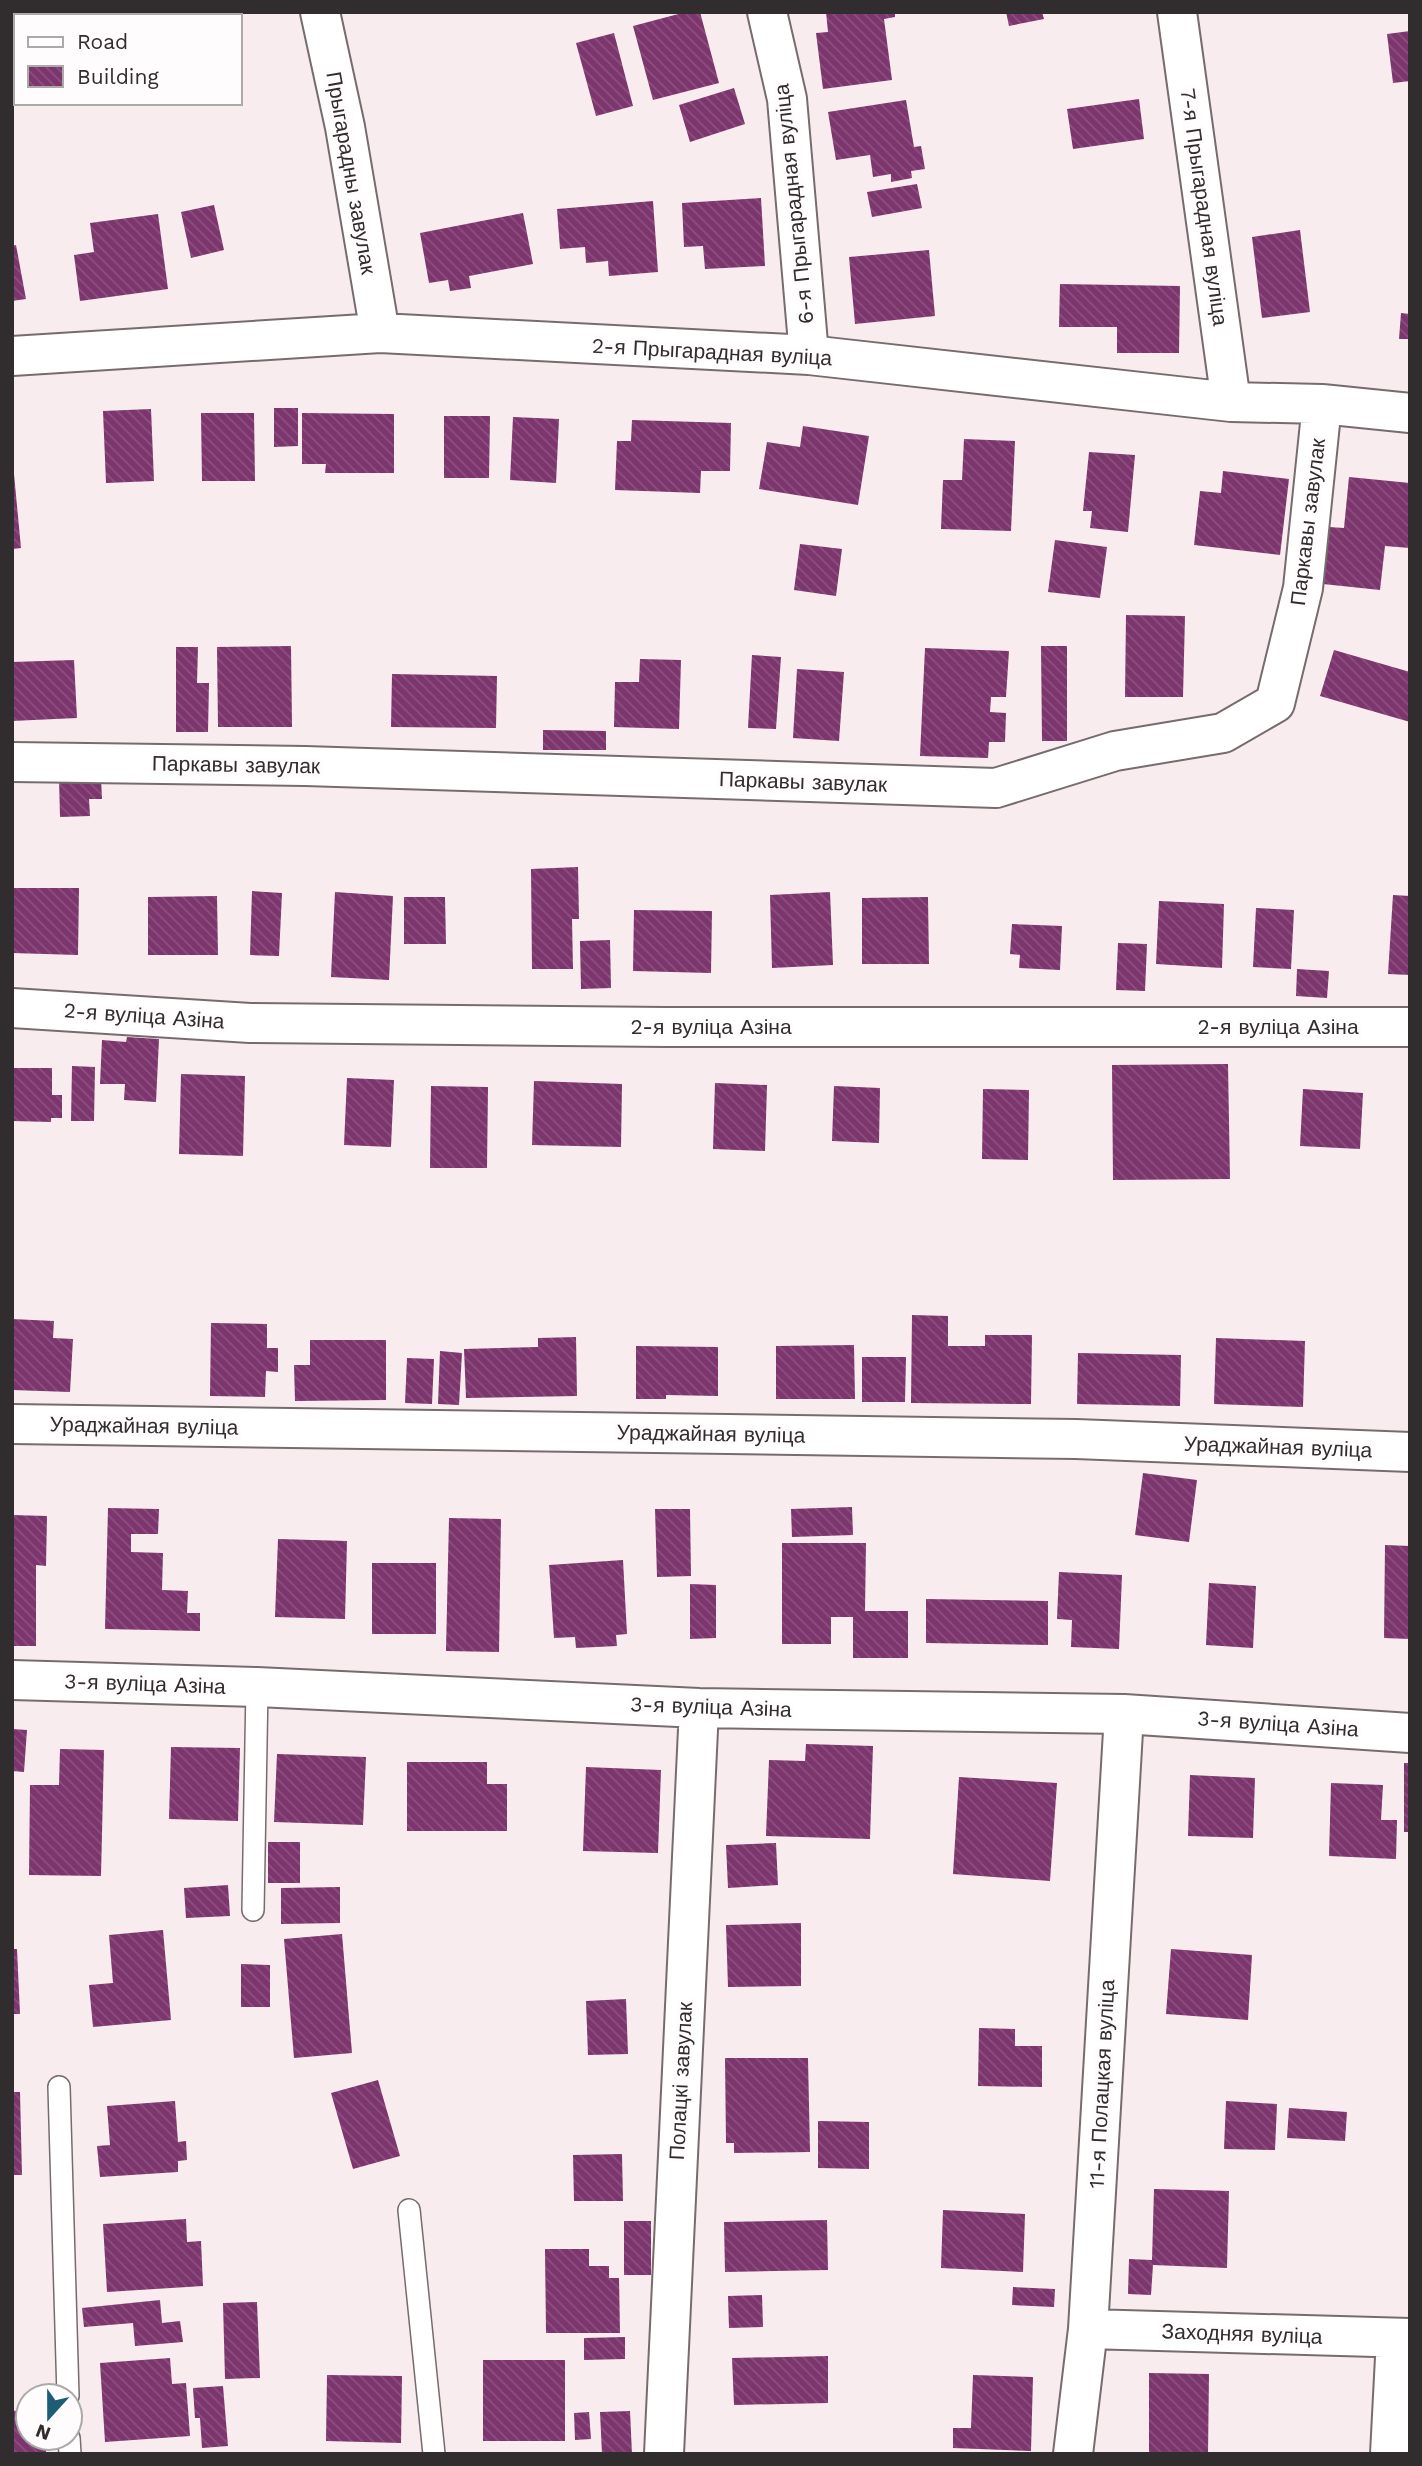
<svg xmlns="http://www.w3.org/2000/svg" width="1422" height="2466" viewBox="0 0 1422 2466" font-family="'Work Sans',sans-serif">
<defs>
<pattern id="building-back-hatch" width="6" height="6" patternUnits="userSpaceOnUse" patternTransform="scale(1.75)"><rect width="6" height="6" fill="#7d356d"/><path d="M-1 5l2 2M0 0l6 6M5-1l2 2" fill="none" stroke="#8b517e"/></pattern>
</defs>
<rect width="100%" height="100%" fill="#f8ecee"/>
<path fill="url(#building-back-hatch)" d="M12,12H61L62,16H16V30L13,31Z
M128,12H146L147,16H128Z
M686,12H700L719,83L653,100L633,26Z
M826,12H895V17L884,19L892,80L823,89L816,33L828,32Z
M1006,12H1042L1044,19L1009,26Z
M1410,31V81L1393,83L1387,34Z
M614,33L633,106L596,116L576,43Z
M734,88L745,124L690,142L679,105Z
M1139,99L1144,139L1073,149L1067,109Z
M906,100L914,147L921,146L925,169L911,171L912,178L891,182V174L873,177L870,155L836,160L828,112Z
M917,184L922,208L872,217L867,192Z
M761,198L765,266L705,269L703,246L684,247L682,203Z
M653,201L658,272L609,276L608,261L586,263L585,247L560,249L557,209Z
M214,205L224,250L191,258L181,212Z
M523,213L533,264L469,276L471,288L450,291L448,280L429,283L420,233Z
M158,214L168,289L80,301L74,255L94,252L90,223Z
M1300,230L1310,312L1262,318L1252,237Z
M16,245L26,299L12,301V246Z
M929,250L935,316L855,324L849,257Z
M1060,284L1180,286L1179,353H1117V327H1059Z
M1401,313L1410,314V339H1399Z
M274,408H298V446L274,447Z
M151,409L154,481L106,483L103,411Z
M201,413H254L255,481H202Z
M302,413L394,414V473H325L326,464H302Z
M444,416H490L489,478H444Z
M513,417L559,419L556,483L510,480Z
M632,420L731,423L730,471H701L700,493L615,490L617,441H631Z
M803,426L869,436L858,505L759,489L767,442L800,447Z
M964,439L1015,441L1011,531L941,529L943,480H962Z
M1089,452L1135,455L1128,532L1090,528L1092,511H1083Z
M1223,471L1289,479L1280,555L1194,545L1200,491L1221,493Z
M12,474H14L21,548L12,549Z
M1349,477L1410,483V548L1385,546L1380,590L1323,584L1329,527L1344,528Z
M1055,540L1107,547L1100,598L1048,592Z
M800,544L842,549L836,596L794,590Z
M1126,615L1185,616L1183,697H1125Z
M291,646L292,727H218L217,647Z
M1041,646H1067V741H1042Z
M176,647H198L197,683H209L208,732H176Z
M925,648L1009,651L1006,697H991L990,712L1006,713L1005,742H989L988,758L920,756Z
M1334,650L1410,672V722L1320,696Z
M752,655L781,657L776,729L748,728Z
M640,659L681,660L679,729L614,727L615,682H639Z
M74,660L77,718L12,721V662Z
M797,669L844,672L839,741L793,738Z
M392,674L497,676L496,728L391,727Z
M543,730L606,731V750H543Z
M101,778L102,799H89L90,816L60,817L59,779Z
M578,867L579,919H572L573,969H532L531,869Z
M12,888H79L78,955L12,953Z
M252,891L282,893L279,956L250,955Z
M335,892L393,896L389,980L331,977Z
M830,892L833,965L772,968L770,895Z
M1393,895L1410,896V975L1388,974Z
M217,896L218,955H148V897Z
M404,897H445L446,944H404Z
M928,897L929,964H862V898Z
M1159,901L1224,904L1222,968L1156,964Z
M1256,908L1294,910L1291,969L1253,967Z
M634,910L712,911L711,973L633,971Z
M1012,924L1062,926L1060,970L1019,968L1020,955L1010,954Z
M610,940L611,988L581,989L580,941Z
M1118,943L1147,944L1145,991L1116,990Z
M1297,969L1329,971L1327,998L1296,996Z
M127,1037L159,1039L156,1102L124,1100L125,1084H100L102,1040L126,1042Z
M1228,1064L1230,1179L1113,1180L1112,1065Z
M72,1066L95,1067L94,1121H71Z
M12,1068H52V1095H62V1118H51V1122L12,1121Z
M181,1074L245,1076L243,1156L179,1154Z
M347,1078L394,1080L391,1147L344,1145Z
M534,1081L622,1084L621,1147L532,1145Z
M715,1083L767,1085L765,1151L713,1149Z
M431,1086L488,1087L487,1168H430Z
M834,1086L880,1088L879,1143L832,1141Z
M983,1089L1029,1090L1028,1160L982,1159Z
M1303,1089L1363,1093L1360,1149L1300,1146Z
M912,1315L948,1316V1346H985V1335H1032L1031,1404L911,1403Z
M12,1319L54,1321L53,1338L73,1339L70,1392L12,1390Z
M211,1323L267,1324V1348H278V1372L266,1371L265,1397L210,1396Z
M576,1337L577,1396L466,1398L464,1349L538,1347V1338Z
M1216,1338L1305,1341L1303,1407L1214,1404Z
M310,1340H386V1400L295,1401L294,1365H310Z
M854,1345L855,1399H776V1346Z
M636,1346L718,1347V1396L666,1395V1399H636Z
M440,1351L462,1353L459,1405L438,1404Z
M1078,1353L1181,1355L1180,1406L1077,1404Z
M862,1357H906L905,1402H862Z
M407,1358L434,1359L432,1404L405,1403Z
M1143,1473L1197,1480L1189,1542L1135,1535Z
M852,1507L853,1535L792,1537L791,1509Z
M108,1508L159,1509L158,1534H131V1552L163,1553L162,1590L188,1591L187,1613H200V1631L105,1629Z
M655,1509H690L691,1576L657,1577Z
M12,1515L47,1516L46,1566L36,1565V1646H12Z
M449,1518L501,1519L499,1652L446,1651Z
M278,1539L347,1541L345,1619L275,1617Z
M782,1543H866L865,1611H908V1658H853V1617H831V1644H782Z
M1385,1545L1410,1546V1639L1384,1638Z
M623,1560L627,1634L616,1635L617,1646L576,1648L575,1637L554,1638L549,1565Z
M372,1563H436V1634H372Z
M1059,1572L1122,1575L1119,1649L1071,1647L1072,1620L1057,1619Z
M1209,1583L1256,1586L1253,1648L1206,1645Z
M690,1584L716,1585V1638L690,1639Z
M926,1599L1048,1601V1645L926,1643Z
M12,1729L27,1730L24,1772L12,1771Z
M806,1744L873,1746L870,1839L766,1836L769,1760L805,1761Z
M171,1747L240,1748L238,1821L169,1819Z
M60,1749L104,1750L101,1876L29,1875L30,1785H59Z
M277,1754L366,1757L363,1825L274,1822Z
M407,1762H487V1784H507V1831H407Z
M1404,1763H1410V1832H1404Z
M586,1767L661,1770L658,1853L583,1851Z
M1190,1775L1255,1778L1253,1838L1188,1836Z
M959,1777L1057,1783L1050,1881L953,1874Z
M1331,1783L1383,1785L1381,1820H1397L1396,1859L1329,1856Z
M268,1842H300V1883H268Z
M776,1843L778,1885L728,1888L726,1845Z
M228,1885L230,1916L186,1918L184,1888Z
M340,1887V1923L281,1924V1888Z
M801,1923V1986L728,1987L726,1925Z
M163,1930L171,2020L93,2027L89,1985L113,1983L109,1935Z
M342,1934L352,2053L294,2058L284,1939Z
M12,1949H17L20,2014H12Z
M1171,1949L1252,1955L1248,2020L1166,2014Z
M241,1964L270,1965V2007H241Z
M626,1999L628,2054L588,2055L586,2001Z
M979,2028L1015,2029V2046H1042V2087L978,2086Z
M725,2058H808L810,2152L734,2153V2143H726Z
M378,2080L400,2156L353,2169L331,2093Z
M12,2092H20L22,2175H12Z
M175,2101L178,2142L186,2141L187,2160L178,2161V2172L100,2177L97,2146L110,2145L107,2106Z
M1226,2101L1277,2104L1275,2150L1224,2149Z
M1289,2108L1347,2112L1345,2141L1287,2138Z
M818,2121L869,2122V2169L818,2168Z
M622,2154L623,2201H574L573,2155Z
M1154,2189L1229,2191L1227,2268L1153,2265L1151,2295L1128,2294L1129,2259L1152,2260Z
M943,2210L1025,2214L1023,2272L941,2268Z
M186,2219L187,2242L201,2241L203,2286L107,2292L103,2224Z
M827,2220L828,2270L725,2272L724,2222Z
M624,2221H651V2275H624Z
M545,2249H589V2266H609V2278H619L620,2333H546Z
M1013,2287L1055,2289L1054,2307L1012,2305Z
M762,2295L763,2327L729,2328L728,2296Z
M160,2300L162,2323L180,2321L183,2342L135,2346L133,2323L84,2327L82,2308Z
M257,2302L260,2378L225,2379L223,2303Z
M625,2337V2359L584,2360V2338Z
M828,2356V2403L734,2405L732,2358Z
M170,2358L172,2384L186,2383L190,2436L105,2442L100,2363Z
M483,2360H565V2441H483Z
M1149,2373L1209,2374L1208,2454H1149Z
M327,2375L402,2376L401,2443L326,2441Z
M973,2375L1033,2377L1031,2451L953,2448V2428H971Z
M223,2386L228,2446L202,2448L200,2418H195L193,2388Z
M28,2410V2438H46V2454H12V2411Z
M630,2411L632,2454H602L600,2412Z
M589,2412L591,2439L575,2440L574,2413Z"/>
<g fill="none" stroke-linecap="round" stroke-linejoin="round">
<g stroke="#766c6e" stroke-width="24">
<path id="lane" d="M253,1910L257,1687
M59,2087L68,2396
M409,2210L434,2454
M69,2438L70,2454"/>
</g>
<g stroke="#766c6e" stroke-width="42">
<path id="street" d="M320,12L345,127L380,333
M767,12L787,99L809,355
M1177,12L1231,402
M182,16L195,12
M12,59L16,58
M12,356L380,333L809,355L1231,402L1322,404L1410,413
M12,762L305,766L996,788L1115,751L1223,733L1275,703L1303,588L1322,404
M12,1008L250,1023L666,1027H1410
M12,1424L1076,1439L1410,1452
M12,1680L257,1687L699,1708L1124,1714L1410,1733
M1088,2329L1410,2338
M664,2454L699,1708
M1073,2454L1088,2329L1124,1714
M1390,2454L1396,2338"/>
</g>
<use href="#lane" stroke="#fff" stroke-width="21"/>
<use href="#street" stroke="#fff" stroke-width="38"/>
</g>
<g text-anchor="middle" stroke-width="7" stroke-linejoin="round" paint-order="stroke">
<g font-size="21" fill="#312c2d" stroke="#fefcfc">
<text transform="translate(351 173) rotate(80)" y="7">Прыгарадны завулак</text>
<text transform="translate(794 204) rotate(-96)" y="7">6-я Прыгарадная вуліца</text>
<text transform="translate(1204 207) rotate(82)" y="7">7-я Прыгарадная вуліца</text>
<text transform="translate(712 352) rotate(3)" y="7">2-я Прыгарадная вуліца</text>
<text transform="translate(1308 522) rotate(-83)" y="7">Паркавы завулак</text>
<text transform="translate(236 765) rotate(1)" y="7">Паркавы завулак</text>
<text transform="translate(803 782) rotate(2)" y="7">Паркавы завулак</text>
<text transform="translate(144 1016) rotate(4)" y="7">2-я вуліца Азіна</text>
<text x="711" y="1034">2-я вуліца Азіна</text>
<text x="1278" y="1034">2-я вуліца Азіна</text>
<text transform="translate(144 1426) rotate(1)" y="7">Ураджайная вуліца</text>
<text transform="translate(711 1434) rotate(1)" y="7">Ураджайная вуліца</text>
<text transform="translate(1278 1447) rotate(2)" y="7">Ураджайная вуліца</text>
<text transform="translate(145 1684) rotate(2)" y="7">3-я вуліца Азіна</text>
<text transform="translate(711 1707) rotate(2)" y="7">3-я вуліца Азіна</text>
<text transform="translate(1278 1724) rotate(4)" y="7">3-я вуліца Азіна</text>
<text transform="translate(681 2081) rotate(-87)" y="7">Полацкі завулак</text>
<text transform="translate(1102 2084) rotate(-87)" y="7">11-я Полацкая вуліца</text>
<text transform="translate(1242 2334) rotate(2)" y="7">Заходняя вуліца</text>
</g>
</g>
<rect width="1422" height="2466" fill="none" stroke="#312c2d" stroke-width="28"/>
<rect x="14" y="14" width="228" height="91" fill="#fefcfc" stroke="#aca9a9" stroke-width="2"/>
<rect x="28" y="37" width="35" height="10" fill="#ffffff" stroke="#aca9a9" stroke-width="2"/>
<text x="77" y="49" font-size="21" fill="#312c2d">Road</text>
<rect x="28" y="66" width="35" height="21" fill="url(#building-back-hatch)" stroke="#aca9a9" stroke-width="2"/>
<text x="77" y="84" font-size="21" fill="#312c2d">Building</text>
<g transform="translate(49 2417) rotate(201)"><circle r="33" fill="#fefcfc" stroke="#aca9a9" stroke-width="2"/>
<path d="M0-5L12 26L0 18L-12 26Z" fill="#1e5e74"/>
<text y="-10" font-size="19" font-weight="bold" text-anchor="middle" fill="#312c2d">N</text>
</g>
</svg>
